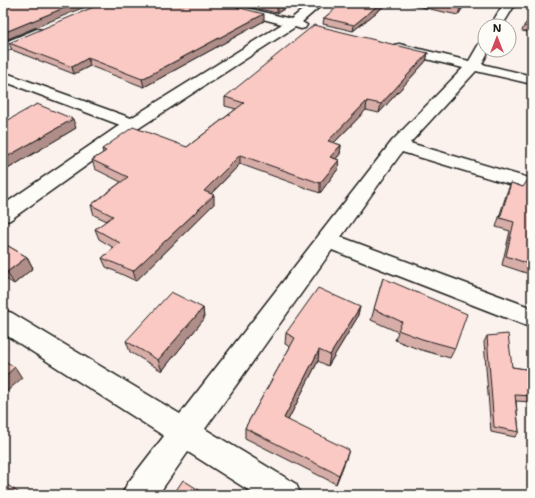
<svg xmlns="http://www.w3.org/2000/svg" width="535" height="498" viewBox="0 0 535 498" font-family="'Shantell Sans',sans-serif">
<rect width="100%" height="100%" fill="#fcf2ed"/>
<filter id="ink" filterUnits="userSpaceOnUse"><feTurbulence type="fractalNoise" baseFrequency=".025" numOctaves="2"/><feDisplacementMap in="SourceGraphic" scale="8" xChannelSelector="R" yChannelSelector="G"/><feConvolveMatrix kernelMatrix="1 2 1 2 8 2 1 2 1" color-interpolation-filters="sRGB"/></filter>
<g filter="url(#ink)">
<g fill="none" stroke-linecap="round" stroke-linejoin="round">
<g stroke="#1c1c1c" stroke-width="3">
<path id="minor" d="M207,3H227L291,19L311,3H324L302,22L307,25L305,28L301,29L295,27L139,128L10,220L3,222V205L120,125L3,81V72L131,118L282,24L209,5Z
M504,3H516L502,26H490Z
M37,29L42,30L43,33L42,36L3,52V43Z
M485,41V50H489L482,64L532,76V84L476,71L410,143L532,179V191L402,152L341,237L532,308V328L332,250L205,429L296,484L301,495H256L188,452L158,495H122L127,484L164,436L3,333V310L12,313L180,414L392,141L463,68L394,51L392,48L394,45L399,44L469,61L480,42Z"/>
</g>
<use href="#minor" fill="#fdfcf7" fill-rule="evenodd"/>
</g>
<path fill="#d7ada8" stroke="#1c1c1c" d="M234,3H295L277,13Z
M342,3H388L353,31L323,24L324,18Z
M402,3H466L458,15Z
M532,15V33L522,31L524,26Z
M264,21L144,87L90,66L74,74L12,50L9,43Z
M428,53L426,61L379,113L366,110L334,143L341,145L340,154L336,159L339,160L338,169L320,193L240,164L211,194L214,204L136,281L106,267L102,258L114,248L99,239L95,229L107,221L94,215L91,205L121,182L95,169L92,160L103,153L102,149L187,147L236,109L225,106V97Z
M3,123L76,128L6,170L3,168Z
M532,172V178L530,177Z
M511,183L523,187L532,183V275L502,265L510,231L496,227L507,192Z
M3,243L27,257L33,268L14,284L3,277Z
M383,278L455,348L450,358L418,349L395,340L398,332L371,320Z
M360,307L357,318L328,366L318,361L288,420L346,459L336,484L245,438V428L290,347L285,344L286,333Z
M203,308L204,319L162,371L130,352L126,341Z
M487,336L512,367L532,370V402L516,401L519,432L515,437L491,432L484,342Z"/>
<path fill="#af8d88" stroke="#1c1c1c" d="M76,3H94L3,41V33Z
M283,3H295L277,13V6Z
M381,3H388L353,31L354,25Z
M463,3H466L458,15L460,8Z
M264,14V21L144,87L142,79Z
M428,53L426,61L379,113L381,104Z
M88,58L90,66L74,74L72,67Z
M367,101L366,110L327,150L328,141Z
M73,119L76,128L6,170L3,164V159Z
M341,145L340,154L329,167L330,157Z
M240,155V164L205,200L204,191Z
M339,160L338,169L320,193V183Z
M214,195V204L136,281L133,271Z
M27,257L33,268L14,284L7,272Z
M360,307L357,318L328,366L330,355Z
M203,308L204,319L162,371L158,360Z
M319,350L318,361L284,428V418Z
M15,367L22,378L3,395V378Z
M349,450L346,459L336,484L339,475Z"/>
<path fill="#fac9c3" stroke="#1c1c1c" d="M3,3H76L3,33Z
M103,3H221L264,14L142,79L88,58L72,67L9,43Z
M263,3H283L277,6Z
M342,3H381L354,25L324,18Z
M435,3H463L460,8Z
M532,15V28L524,26Z
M314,25L428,53L381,104L367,101L328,141L341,145L330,157L339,160L320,183L240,155L204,191L214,195L133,271L102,258L120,243L95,229L113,216L91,205L128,177L92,160L106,151L102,149L133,127L187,147L244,103L225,97Z
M37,104L73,119L3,159V123Z
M527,181L532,183V265L506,256L514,222L500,218L511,183L523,187Z
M3,243L27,257L7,272L3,270Z
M383,278L467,314L455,348L422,339L398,330L402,322L374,309Z
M318,288L360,307L330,355L319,350L284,418L349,450L339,475L245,428L295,338L286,333Z
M171,292L203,308L158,360L126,341Z
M508,334L512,367L532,370V396L515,395L519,432L494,427L487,336Z
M3,360L15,367L3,378Z
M183,480L207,495H173Z
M3,482L22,495H3Z"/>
</g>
<rect width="535" height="498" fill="none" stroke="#fdfcf7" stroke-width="16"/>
<rect x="8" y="8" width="519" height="482" fill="none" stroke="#1c1c1c" stroke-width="1.5" filter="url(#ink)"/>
<g transform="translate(497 38)"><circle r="19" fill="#fdfcf7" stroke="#a3a29f"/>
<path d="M0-3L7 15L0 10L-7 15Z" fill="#d1495b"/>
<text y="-6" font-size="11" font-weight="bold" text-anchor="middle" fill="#1c1c1c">N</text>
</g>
</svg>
